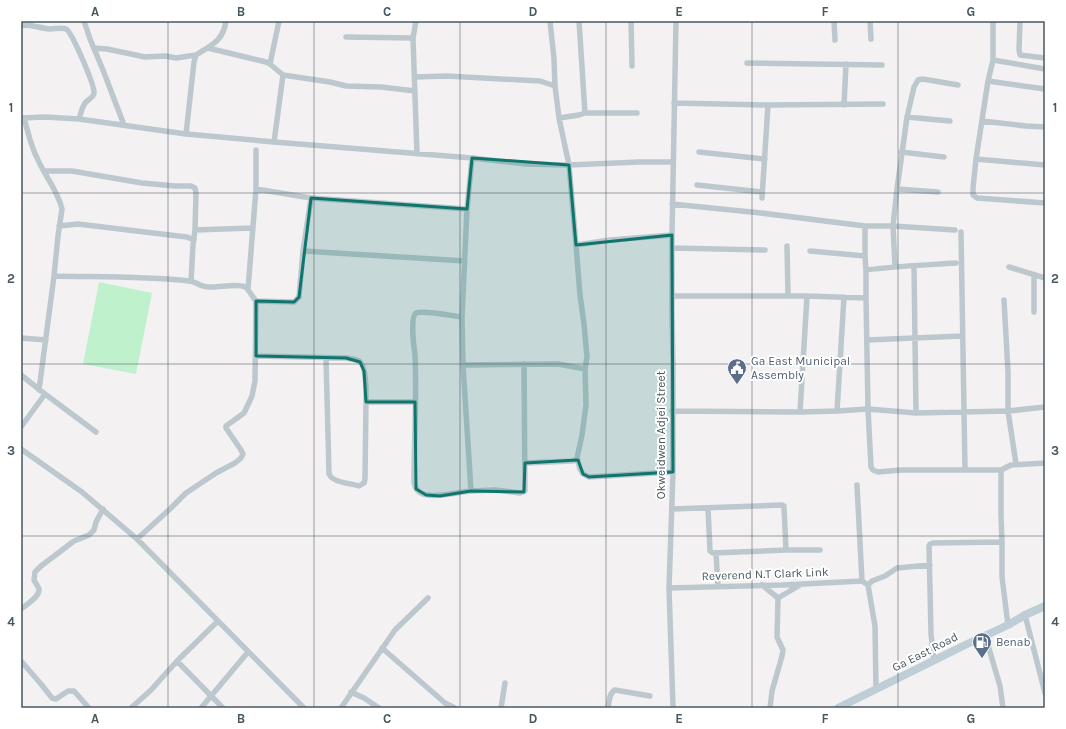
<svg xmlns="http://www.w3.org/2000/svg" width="1066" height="729" viewBox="0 0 1066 729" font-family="Karla,sans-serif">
<rect width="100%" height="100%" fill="#f4f1f2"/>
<path fill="#bff2cc" d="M99,282L152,293L136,374L83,364Z"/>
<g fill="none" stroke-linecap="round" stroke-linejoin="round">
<path stroke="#bcc8ce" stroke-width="5.5" d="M84,21L90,39L103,70L124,125
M416,21L413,38L417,154
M631,21L632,66
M834,21L835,40
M870,21L871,39
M993,21V60L988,81L976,159L973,188V195L977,198L1045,203
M1020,21L1019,50L1020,55L1045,58
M21,26C31,23 40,29 51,29C55,29 62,27 66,29C72,32 95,86 94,93C94,97 89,99 86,102C82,106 81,113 79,119
M346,37L413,38
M94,48L107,49L145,57L165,56L176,58L196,55
M208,48L266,62L270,64L283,75L330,82L346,86L381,87L415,91
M993,60L1045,69
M747,63L882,65
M270,64L279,21
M415,77L447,76L540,81L555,86
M988,81L1045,89
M674,103L768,105L883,104
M844,105L846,64
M585,113H637
M907,117L950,121
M21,118L45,117L79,119L186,134L274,142L472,158L526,164L569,165L639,162H673
M24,118C28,132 31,147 38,160C45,176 58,191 62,209L58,236L54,276L39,390
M559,118L579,115L585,113L579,21
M982,121L1026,126L1045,127
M186,134L194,62L196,55C212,45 223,41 226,21
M274,142L283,75
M699,152L765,159
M901,152L944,157
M976,159L1045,165
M44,171H72L142,183L175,186H191L195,188L196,193L195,230L193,245L191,281
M697,185L762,192
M256,189L311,198L467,209
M897,189L938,192
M762,198L768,105
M672,204L761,213L865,226H893L955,230
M59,226L78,224L178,236L187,237L194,240
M865,226V256L866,270V298
M195,230L252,228
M961,232L965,470
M576,245L610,240L672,235
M787,246L788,296
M672,248L765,250
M303,251L465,261
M810,251L865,256
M895,266L893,226L897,189L907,117L914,87L918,80L923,79L958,85
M914,266L916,413
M1009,267L1045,278
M866,270C896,266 926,265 956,263
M54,276C99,277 144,276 189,281C195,281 200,287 209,287C218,288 237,283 245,287C248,288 253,298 256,301L255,381L252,396L244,413L226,426V428L241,450L243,454L241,458L235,463L216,473L186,493L170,509L137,539
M248,289L256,189V150
M672,296H807L866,298L868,409L871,467L873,470L878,472L901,470H1001
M1004,300L1008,372V411L1016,464
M256,301L294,302L299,297L303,251L311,198
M1034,312V275
M462,317C453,316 423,310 416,313C410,317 414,348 415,355C417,398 414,441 414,483C415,487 417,491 421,493C432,499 458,492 471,491L463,365L462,317L467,209L472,158
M21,338L46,340
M867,340L962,336
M256,356L346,358C350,359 355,359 359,361C367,366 366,393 366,402H415
M326,358L329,474C333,483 350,483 359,486L364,483L365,479L366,402
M463,365L558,364L585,369L587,357L584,324L580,295L576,245L569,165L559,118L555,86L554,59L550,21
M21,375L45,394L96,432
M672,411L800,412L837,411L868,409L916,413L1008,411L1045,407
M837,411L844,297
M800,412L807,296
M21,427L45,394
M21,449L82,492L137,539L304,708
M577,458L580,469L583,474L589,477L673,472
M525,463L572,461L576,460L577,458L582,435L586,405L585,369
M857,485L862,581
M471,491L495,490L520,493L525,491L524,364
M708,508L710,551L713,553L786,550H820
M672,509L782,505L784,506V508L786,550
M716,553L718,587
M862,581L868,585L875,626L876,689
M762,585L778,598
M868,585L872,581L885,576L897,568L930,565
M669,588L783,585L862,581
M778,598L800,585
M21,609C27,604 40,597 39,589C38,586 35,582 34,580L35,572L41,566L74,541L89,535L94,530L96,522L103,509
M1025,615L1045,693
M1008,625L1002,577V542L1001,515V470L1011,465L1045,463
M985,635L1000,686L1003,708
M382,648L445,703L455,708
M21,661L41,684L52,698L56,699L68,691H74L89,708
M177,661L223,708
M934,661L931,634L930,589L929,546L930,544L933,543L1002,542
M351,692L364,698L379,708
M131,708L151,690L177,661L218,621
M201,708L248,652
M341,708L395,630L428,598
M501,708L505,683
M608,708C609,702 609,693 615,690L650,696
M673,708L669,588L673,472V364L672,312V235L676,21
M770,708L772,691L782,656L783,650L777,637L778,598"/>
<path stroke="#becdd6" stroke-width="8" d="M838,708L963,646L1008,625L1025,615L1045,606"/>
</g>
<path fill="#0f766e" fill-opacity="0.2" stroke="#0f766e" stroke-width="3" stroke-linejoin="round" d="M472,158L569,165L576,245L672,235L673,472L589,477L583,474L578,460L525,463L524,492L471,491L440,496L426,495L416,489L415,402H366L364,371L360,362L346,358L256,356V301L294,302L299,297L311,198L467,209Z"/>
<path fill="none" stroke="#485860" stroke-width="1" stroke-opacity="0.55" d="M168,21V708M314,21V708M460,21V708M606,21V708M752,21V708M898,21V708M21,193H1045M21,364H1045M21,536H1045"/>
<defs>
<g id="civic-pin" transform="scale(1)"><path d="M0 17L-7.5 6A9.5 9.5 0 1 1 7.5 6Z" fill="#5c6f8a" stroke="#fff"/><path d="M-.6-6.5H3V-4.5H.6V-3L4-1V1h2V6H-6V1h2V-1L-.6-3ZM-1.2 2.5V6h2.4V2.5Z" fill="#fff"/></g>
<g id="fuel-pin" transform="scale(1)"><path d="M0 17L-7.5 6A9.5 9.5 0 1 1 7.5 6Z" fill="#5c6f8a" stroke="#fff"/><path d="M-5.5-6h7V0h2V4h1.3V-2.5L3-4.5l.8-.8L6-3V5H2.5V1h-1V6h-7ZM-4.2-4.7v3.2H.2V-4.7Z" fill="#fff"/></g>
</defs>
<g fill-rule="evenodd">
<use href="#civic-pin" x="737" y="368"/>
<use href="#fuel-pin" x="982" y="642"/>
</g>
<g text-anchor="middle" stroke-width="4" stroke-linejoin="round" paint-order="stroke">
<g font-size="12" fill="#4e5e75" stroke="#fff" text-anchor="start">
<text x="751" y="365">Ga East Municipal<tspan x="751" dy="14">Assembly</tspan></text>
<text x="996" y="646">Benab</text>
</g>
<g font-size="12" fill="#485860" stroke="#fff">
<text transform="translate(661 435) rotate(-90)" y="4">Okweidwen Adjei Street</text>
<text transform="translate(765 574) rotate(-2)" y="4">Reverend N.T Clark Link</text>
<text transform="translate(925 652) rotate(-27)" y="4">Ga East Road</text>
</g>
</g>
<rect width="1066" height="729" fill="none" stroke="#ffffff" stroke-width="44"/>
<rect x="22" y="22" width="1022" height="685" fill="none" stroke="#485860" stroke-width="1.5"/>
<g font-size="13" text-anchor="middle" font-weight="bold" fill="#485860">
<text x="95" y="16">A</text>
<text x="241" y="16">B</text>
<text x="387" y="16">C</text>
<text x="533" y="16">D</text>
<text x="679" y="16">E</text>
<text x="825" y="16">F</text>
<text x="971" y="16">G</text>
<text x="11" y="112">1</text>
<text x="1055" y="112">1</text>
<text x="11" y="283">2</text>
<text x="1055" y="283">2</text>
<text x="11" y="455">3</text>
<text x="1055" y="455">3</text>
<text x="11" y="626">4</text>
<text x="1055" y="626">4</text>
<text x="95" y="723">A</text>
<text x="241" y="723">B</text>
<text x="387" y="723">C</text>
<text x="533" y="723">D</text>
<text x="679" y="723">E</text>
<text x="825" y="723">F</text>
<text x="971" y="723">G</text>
</g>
</svg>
